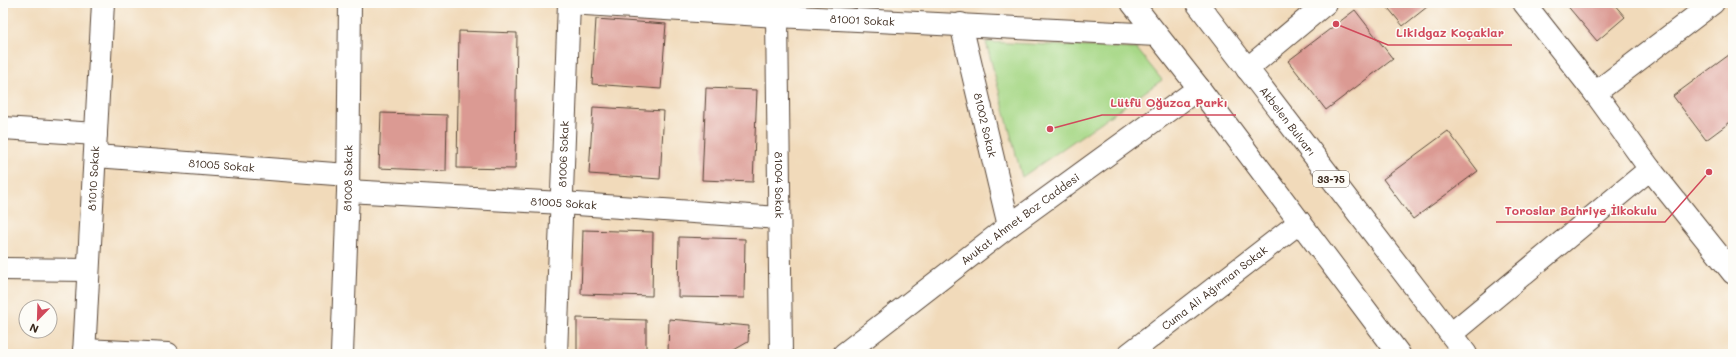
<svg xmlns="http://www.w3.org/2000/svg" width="1736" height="357" viewBox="0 0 1736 357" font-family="Mali,sans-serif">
<rect width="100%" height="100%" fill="#fdfcf7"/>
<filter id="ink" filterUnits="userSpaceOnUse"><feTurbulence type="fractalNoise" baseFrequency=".025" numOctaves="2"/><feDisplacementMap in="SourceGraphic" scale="8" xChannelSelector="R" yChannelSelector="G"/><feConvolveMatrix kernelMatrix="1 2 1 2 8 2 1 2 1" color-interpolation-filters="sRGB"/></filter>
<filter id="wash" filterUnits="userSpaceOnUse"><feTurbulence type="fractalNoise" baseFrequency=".012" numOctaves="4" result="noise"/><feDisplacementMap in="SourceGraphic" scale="16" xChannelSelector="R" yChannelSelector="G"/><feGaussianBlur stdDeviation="0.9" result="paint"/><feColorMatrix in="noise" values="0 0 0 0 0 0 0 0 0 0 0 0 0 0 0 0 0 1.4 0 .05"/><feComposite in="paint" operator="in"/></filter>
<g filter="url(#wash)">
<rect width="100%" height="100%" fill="#f1daba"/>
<path fill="#a7d887" stroke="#718152" d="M986,42L1137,49L1162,80L1022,177Z"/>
<g id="blocks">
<path fill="#db9a93" d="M1384,3H1432L1403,26Z
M1565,3H1613L1625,17L1597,41Z
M1355,10L1393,59L1326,110L1288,61Z
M596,19L666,24L661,89L592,84Z
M459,31L517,33L515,169L457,168Z
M1733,52V120L1706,140L1673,96Z
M706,88L757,90L753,182L702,180Z
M593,107L664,111L660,179L589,174Z
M381,113L447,115L446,171L379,168Z
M1448,131L1478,171L1413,219L1383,179Z
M583,230L653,232L652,296L581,294Z
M679,237L745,239L744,298L678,297Z
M577,318L646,320V354H577Z
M669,319L749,326L748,342L727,354H668Z"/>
</g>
</g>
<g filter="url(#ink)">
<use href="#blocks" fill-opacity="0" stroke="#564435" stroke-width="1"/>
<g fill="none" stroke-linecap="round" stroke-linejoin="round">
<g stroke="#564435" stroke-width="24">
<g id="street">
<path id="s1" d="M569,3L777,16L1157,35"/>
<path d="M1524,3L1595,93L1650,169L1733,273"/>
<path id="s2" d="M777,16L781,354"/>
<path id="s3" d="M961,24L1009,226"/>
<path d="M1247,69L1326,3"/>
<path d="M1595,93L1713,3"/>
<path d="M3,128L96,134"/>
<path id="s4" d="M96,156L348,175"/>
<path id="s5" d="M348,191L562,203L779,218"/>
<path d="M3,269L88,270"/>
<path d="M1451,334L1650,169"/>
<path d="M84,350L168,354"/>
<path id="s6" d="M84,354L103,3"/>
<path id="s7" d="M342,354L348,191L350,3"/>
<path id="s8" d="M556,354L569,3"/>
<path id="s9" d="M1129,354L1300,222"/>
</g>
</g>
<g stroke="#564435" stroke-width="24">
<g id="secondary">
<path id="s10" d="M844,354L1009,226L1199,88"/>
</g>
</g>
<g stroke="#564435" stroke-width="24">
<g id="primary">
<path d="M1132,3L1199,88L1399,354"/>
<path id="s11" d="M1197,3L1466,354"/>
</g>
</g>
<use href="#street" stroke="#fff" stroke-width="22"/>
<use href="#secondary" stroke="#fff" stroke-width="22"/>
<use href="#primary" stroke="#fff" stroke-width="22"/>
</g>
</g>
<g text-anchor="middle" stroke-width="3" stroke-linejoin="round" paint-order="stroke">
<rect fill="#fdfcf7" stroke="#75695f" stroke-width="1" x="1313" y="171" width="36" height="16" rx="3"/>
<g font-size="10" font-weight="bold" fill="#3b2a1e">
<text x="1331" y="183">33-75</text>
</g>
<g font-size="11" fill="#3b2a1e" stroke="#fdfcf7">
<text dy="4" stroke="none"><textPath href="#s1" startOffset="294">81001 Sokak</textPath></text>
<text dy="4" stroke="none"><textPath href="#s11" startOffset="149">Akbelen Bulvarı</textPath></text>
<text dy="4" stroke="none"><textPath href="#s3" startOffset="104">81002 Sokak</textPath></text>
<text dy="4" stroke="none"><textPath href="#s8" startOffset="200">81006 Sokak</textPath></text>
<text dy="4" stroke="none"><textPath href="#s4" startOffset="126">81005 Sokak</textPath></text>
<text dy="4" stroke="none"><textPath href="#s6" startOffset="176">81010 Sokak</textPath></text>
<text dy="4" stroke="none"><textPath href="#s7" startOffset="176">81008 Sokak</textPath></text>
<text dy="4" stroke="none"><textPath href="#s2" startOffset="169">81004 Sokak</textPath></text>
<text dy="4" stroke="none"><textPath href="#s5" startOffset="216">81005 Sokak</textPath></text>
<text dy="4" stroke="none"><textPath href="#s10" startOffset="222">Avukat Ahmet Boz Caddesi</textPath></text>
<text dy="4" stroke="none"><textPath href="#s9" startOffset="108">Cuma Ali Ağırman Sokak</textPath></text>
</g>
</g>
<path fill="none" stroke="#d1495b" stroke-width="1.5" d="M1336 24L1388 45H1512M1050 129L1102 115H1236M1709 172L1665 222H1496"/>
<g fill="#d1495b" stroke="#fdfcf7" stroke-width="1.5">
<circle cx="1336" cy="24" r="4"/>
<circle cx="1050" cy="129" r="4"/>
<circle cx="1709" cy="172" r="4"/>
</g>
<g font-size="12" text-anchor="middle" font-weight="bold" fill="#d1495b" stroke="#fdfcf7" stroke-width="3" stroke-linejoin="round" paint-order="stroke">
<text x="1450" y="37">Likidgaz Koçaklar</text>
<text x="1169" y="107">Lütfü Oğuzca Parkı</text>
<text x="1581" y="215">Toroslar Bahriye İlkokulu</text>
</g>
<rect width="1736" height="357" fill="none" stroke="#fdfcf7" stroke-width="16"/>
<g transform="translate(38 319) rotate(203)"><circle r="19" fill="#fdfcf7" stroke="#afa8a0"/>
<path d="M0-3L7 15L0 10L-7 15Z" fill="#d1495b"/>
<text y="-6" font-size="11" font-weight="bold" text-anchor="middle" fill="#3b2a1e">N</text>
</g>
</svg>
